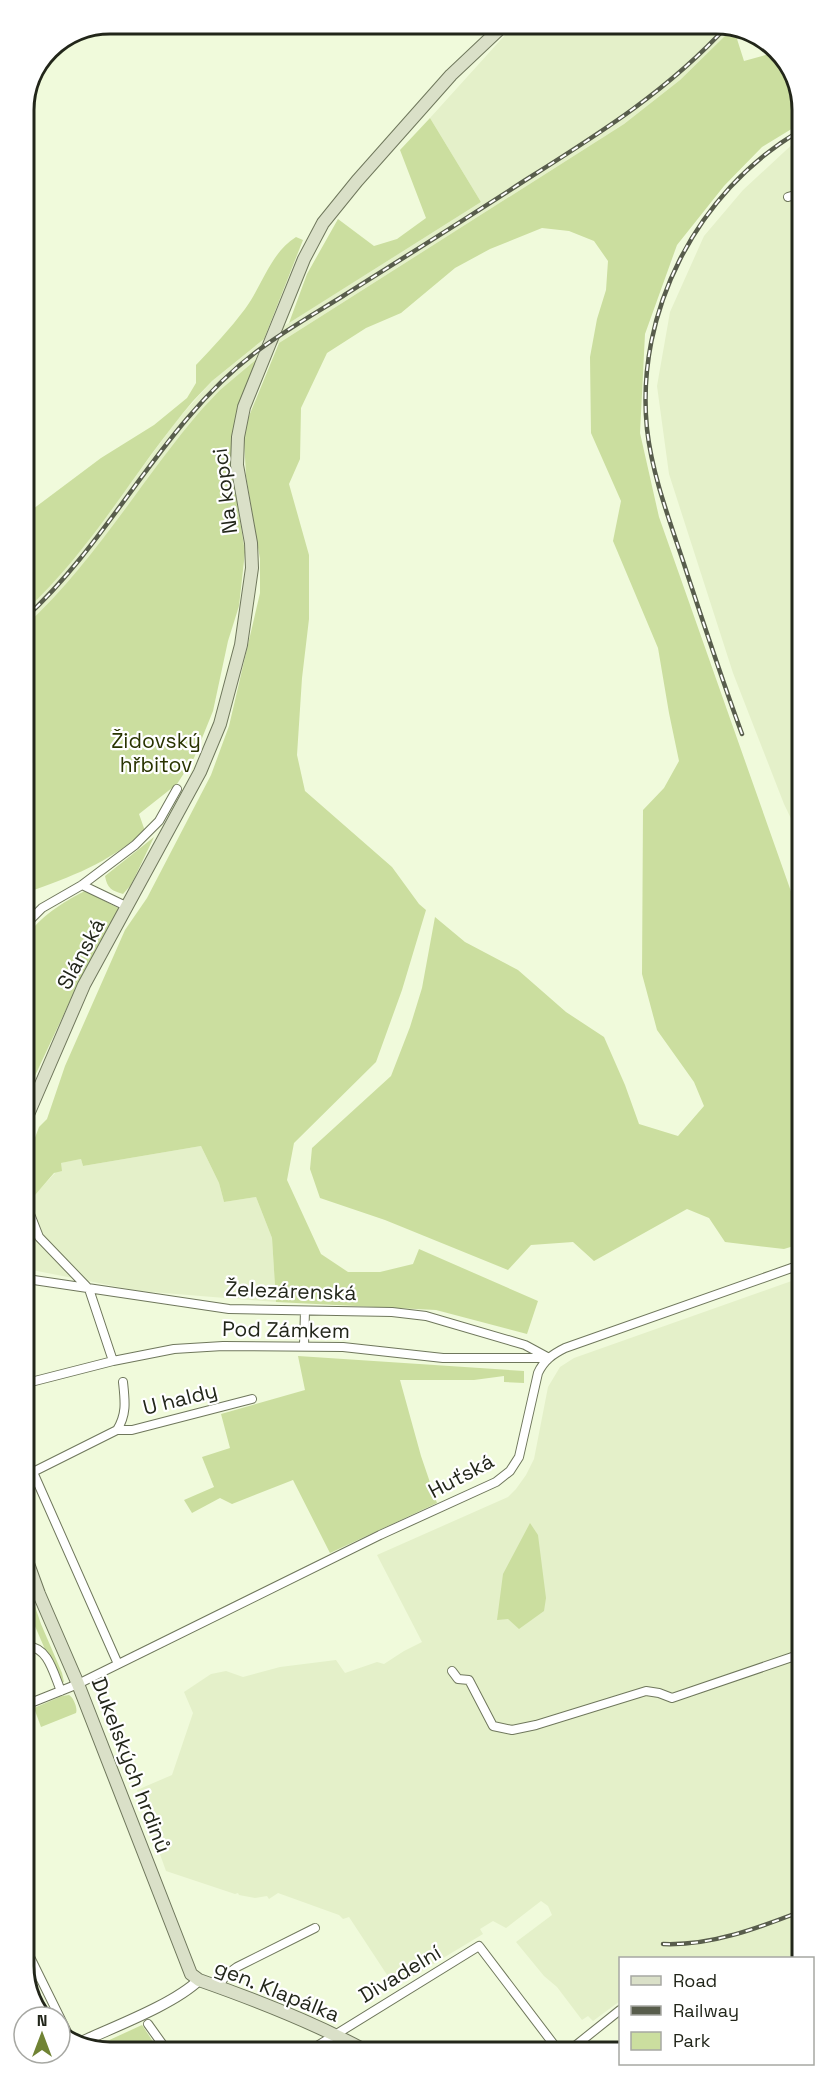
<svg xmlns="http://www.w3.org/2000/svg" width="826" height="2077" viewBox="0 0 826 2077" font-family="'Space Grotesk',sans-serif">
<rect width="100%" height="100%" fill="#f0fadb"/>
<path fill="#e4f0c9" d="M515,24H722L733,28L680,80L624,124L279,343L220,390L202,409L144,484L93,553L45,608L25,626V611L61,574L84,546L177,420L212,381L268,336L481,202L430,118Z
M798,139L799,835L784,804L733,673L669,474L657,386L670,312L704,236L743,190Z
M201,1146L219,1183L224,1202L256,1197L272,1238L276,1302L139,1291L27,1269V1248L31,1237L28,1202L55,1173L60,1163L81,1159L83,1166Z
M800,1278L802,1958H620V2001L593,2021L588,2016L582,2020L557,1987L544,1976L516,1942L552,1915L548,1906L541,1901L506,1928L493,1921L480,1929L483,1934L395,1987L349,1917L343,1919L339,1915L278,1893L269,1899L267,1896L255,1898L239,1895L238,1893L235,1894L166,1871L137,1790L172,1775L193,1713L184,1692L211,1674L226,1671L243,1677L280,1667L336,1660L345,1673L377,1662L384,1664L404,1651L422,1642L377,1555L508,1497L516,1489L526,1475L534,1459L548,1387L560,1367L574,1358Z"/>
<path fill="#cbde9f" d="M733,28L747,34L737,39L744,61L776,52L798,83V125L762,147L724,186L677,245L645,334L640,433L659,517L800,917V1244L784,1249L725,1242L709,1218L687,1209L594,1261L573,1242L531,1245L508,1270L385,1220L320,1198L310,1169L312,1148L391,1076L410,1027L422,988L435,917L465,942L518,970L566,1012L604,1037L625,1085L639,1124L678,1136L704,1106L694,1082L657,1030L642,974L643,810L664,788L679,761L669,713L658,648L613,541L621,501L591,433L590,357L597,319L606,290L608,261L594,241L569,231L542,228L490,249L455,268L401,313L366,328L327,353L301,408L300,459L289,484L309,555V619L302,678L297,755L305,791L392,867L419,904L426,910L402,990L376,1062L294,1143L287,1180L321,1254L348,1272H380L413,1264L419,1249L538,1301L527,1334L436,1310L276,1302L272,1238L256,1197L224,1202L219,1183L201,1146L83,1166L81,1159L61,1163L62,1171L54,1173L29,1202L31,1237L27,1248V1159L39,1127L47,1119L65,1066L125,930L147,898L211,775L229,726L260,593V559L246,476L244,438L247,421L279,343L624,124L680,80Z
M430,118L481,202L289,323L307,274L338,219L374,246L397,239L426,218L400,150Z
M296,237L303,240L264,339L212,381L193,401C135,469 92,550 25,611V515L101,458L154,425L187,398L196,383V365C213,347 230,329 245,309C262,286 271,252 296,237Z
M258,358L236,416L231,464L245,552L239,606L228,641L213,711L194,758L177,784L139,814L145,831C106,864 73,876 26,893L25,626C95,562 141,480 202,409L220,390Z
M154,837L131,885L123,894C112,891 107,888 105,876Z
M85,891L118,908L116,919L69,1003L26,1095V938C39,917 63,902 85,891Z
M298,1356L524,1371V1383L504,1382V1376L474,1380H400L421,1456L437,1503L330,1553L293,1480L232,1504L220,1498L192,1513L184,1500L214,1487L202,1457L230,1448L221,1414L305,1390Z
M530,1523L538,1535L546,1598L544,1611L519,1629L508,1619L497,1620L503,1574Z
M28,1586L41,1624L62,1673L64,1682L60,1684L28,1610Z
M69,1695C73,1697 78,1708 76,1713L41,1727L34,1708L62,1696Z
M142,2025L160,2052L104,2053L92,2048Z"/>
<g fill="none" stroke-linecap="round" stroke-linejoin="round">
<g stroke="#6f775c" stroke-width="10">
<path id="minor" d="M788,197L798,194
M82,885L128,907
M26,924L42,908L82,885L135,845L159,821L177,789
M28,1209L39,1237L89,1289L113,1361
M27,1279L229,1309L392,1312L426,1316L525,1345L549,1358
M304,1345L305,1311
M27,1383L113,1361L174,1349L223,1346L343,1347L443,1358H548
M117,1430H132L252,1399
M33,1472L118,1664
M27,1475L117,1430C127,1414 125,1401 123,1382
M28,1647C48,1646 54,1675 61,1691
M452,1671L458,1679L469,1680L493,1726L512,1730L536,1725L646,1691L659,1693L672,1698L801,1654
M28,1704L78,1684L380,1535L496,1482L510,1471L519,1457L538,1373C544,1360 553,1354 565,1348L800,1265
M28,1953L71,2040
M218,1987L226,1975L237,1967L315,1928
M148,2024L168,2052
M570,2050L620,2010
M309,2051L479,1946L558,2050"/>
</g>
<g stroke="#6f775c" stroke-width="12">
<path id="tertiary" d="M79,2043C113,2027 173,2005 199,1980"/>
</g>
<g stroke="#6f775c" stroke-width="14">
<path id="secondary" d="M26,1119L84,985L200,772L220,724L241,645L252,568L251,543L237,465L238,437L244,407L304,259L323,223L357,181L451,75L505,24
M27,1561L39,1594L78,1684L191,1974L199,1980C256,2000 313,2022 366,2051"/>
</g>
<use href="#minor" stroke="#fff" stroke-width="8"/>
<use href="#tertiary" stroke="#fff" stroke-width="10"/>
<use href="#secondary" stroke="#dae0c8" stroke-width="12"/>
<g stroke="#585d4c" stroke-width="4.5">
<path id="rail" d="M25,618C113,538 161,424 256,352C284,331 314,314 343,296C403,258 464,220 524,181C597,135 668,91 727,26
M742,734C721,677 702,619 683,561C669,519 652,474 647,429C635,312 697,192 798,132
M663,1944C711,1946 758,1928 802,1911"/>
</g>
<use href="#rail" stroke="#fff" stroke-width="2" stroke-dasharray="7" stroke-linecap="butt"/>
</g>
<g text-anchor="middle" stroke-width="4.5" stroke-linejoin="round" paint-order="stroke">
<g font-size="21" fill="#22261a" stroke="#fff">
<text transform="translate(225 491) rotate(-97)" y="7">Na kopci</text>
<text transform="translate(81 954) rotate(-62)" y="7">Slánská</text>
<text transform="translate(291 1291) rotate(2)" y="7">Železárenská</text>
<text transform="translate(286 1330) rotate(1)" y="7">Pod Zámkem</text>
<text transform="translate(180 1399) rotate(-14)" y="7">U haldy</text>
<text transform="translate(461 1476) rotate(-28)" y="7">Huťská</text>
<text transform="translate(131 1765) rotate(69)" y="7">Dukelských hrdinů</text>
<text transform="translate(400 1974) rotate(-31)" y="7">Divadelní</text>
<text transform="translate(277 1991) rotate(22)" y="7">gen. Klapálka</text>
</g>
<g font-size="21" fill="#293400" stroke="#fff">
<text x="156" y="748">Židovský<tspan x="156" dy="24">hřbitov</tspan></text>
</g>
</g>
<path d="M0 0H826V2077H0ZM110 34H716A76 76 0 0 1 792 110V1966A76 76 0 0 1 716 2042H110A76 76 0 0 1 34 1966V110A76 76 0 0 1 110 34Z" fill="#fff" fill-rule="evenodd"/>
<path fill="none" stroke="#22261a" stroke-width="3" d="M110 34H716A76 76 0 0 1 792 110V1966A76 76 0 0 1 716 2042H110A76 76 0 0 1 34 1966V110A76 76 0 0 1 110 34Z"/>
<rect x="619" y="1957" width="195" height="108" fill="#ffffff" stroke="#a7a8a3" stroke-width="1.5"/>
<rect x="631" y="1976" width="30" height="9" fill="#dae0c8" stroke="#a7a8a3" stroke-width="1.5"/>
<text x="673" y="1987" font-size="18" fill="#22261a">Road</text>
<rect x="631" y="2006" width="30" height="9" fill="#585d4c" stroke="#a7a8a3" stroke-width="1.5"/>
<text x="673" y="2017" font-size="18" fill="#22261a">Railway</text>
<rect x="631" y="2032" width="30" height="18" fill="#cbde9f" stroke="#a7a8a3" stroke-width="1.5"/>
<text x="673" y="2047" font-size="18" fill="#22261a">Park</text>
<g transform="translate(42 2035)"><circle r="28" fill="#ffffff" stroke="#a7a8a3" stroke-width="1.5"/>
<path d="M0-4.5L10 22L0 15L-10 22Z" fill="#708334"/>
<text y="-9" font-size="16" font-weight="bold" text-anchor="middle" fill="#22261a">N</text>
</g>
</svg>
